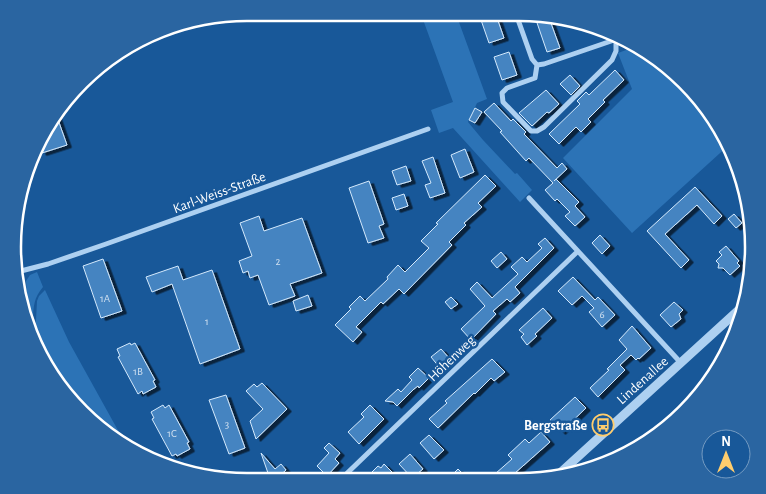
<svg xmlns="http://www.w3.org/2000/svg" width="766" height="494" viewBox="0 0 766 494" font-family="'Alegreya Sans',sans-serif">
<defs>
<filter id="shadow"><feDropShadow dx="4.5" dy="2.5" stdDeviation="0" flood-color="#0009"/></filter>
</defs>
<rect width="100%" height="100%" fill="#185899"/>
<path fill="#2c73b6" d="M421,14H456L487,99L477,103L468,122L483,140L515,174L517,173L532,190L520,202L453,128L439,133L431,110L453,102Z
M637,46L673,71L730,144L632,233L563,158L632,89L618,53Z
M37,272L43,287C30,302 34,316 33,335L28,324L26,281L30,275Z
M45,290L69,342L125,443L93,423L52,377L35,340L37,301L39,296Z"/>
<path fill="#4584c1" stroke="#d4e9fc" filter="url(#shadow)" d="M534,14L548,15L560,48L547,52Z
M496,15L504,38L489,43L481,20Z
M509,52L517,75L502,80L494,57Z
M615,70L624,80L603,100L605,102L588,119L591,122L581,132L576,127L559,144L549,134L580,104L577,101L586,92L589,95Z
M570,75L580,86L571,95L560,84Z
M546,90L559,104L549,113L547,112L532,126L519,113Z
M494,103L511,121L513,119L526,132L524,134L557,168L562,163L567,169L554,181L556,179L579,202L575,206L585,217L575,226L565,216L570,212L557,199L555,201L545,190L553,183L529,158L526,161L500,132L502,131L484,112Z
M475,108L482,112L475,123L469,120Z
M56,114L67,145L42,153L39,145Z
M465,149L474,172L460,178L451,155Z
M433,157L445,193L430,198L425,185L431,183L422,161Z
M406,166L411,181L397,185L392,171Z
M485,175L496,186L478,203L482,207L464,223L466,225L449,242L452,245L404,294L399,289L383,304L381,302L356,327L362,332L353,342L335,325L351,309L349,307L360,296L365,301L388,279L387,277L398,265L405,272L429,248L421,241L438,224L436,223Z
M369,181L384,224L379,226L384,238L368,243L349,188Z
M695,187L722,216L714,224L697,205L665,234L689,260L681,268L647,231Z
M404,194L408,206L396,210L392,198Z
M734,214L742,223L736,228L728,219Z
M259,216L264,231L302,218L322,273L290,284L295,296L269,305L258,275L250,278L248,271L243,273L239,261L252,256L240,223Z
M600,235L610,246L602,254L592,243Z
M545,238L554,248L515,287L520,293L510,302L507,299L493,311L496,314L471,340L461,329L485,306L470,289L477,282L492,298L518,274L511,267L522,257L527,262L542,248L538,244Z
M726,246L739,261L737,263L740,266L730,275L723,268H718L719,264L716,261L722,255L719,252Z
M501,252L507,259L497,268L491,261Z
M103,259L122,311L101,318L83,266Z
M178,266L183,280L212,270L240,349L200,364L172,284L152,292L146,277Z
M573,277L595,300L598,297L615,315L602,327L589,312L594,308L582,296L572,305L558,291Z
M308,295L312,306L296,311L293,301Z
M451,297L458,304L451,309L445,302Z
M674,302L683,310L679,314L681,319L671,327L660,315Z
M543,308L552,318L535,334L537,336L527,345L521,337L524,334L519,330Z
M632,326L651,348L639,359L638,358L636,360L631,355L620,365L625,370L598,397L590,388L609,370L607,369L627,349L619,340Z
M130,343L131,345L135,343L155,380L153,381L156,387L143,394L142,391L138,394L118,357L120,356L117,349Z
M441,349L450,359L440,368L431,357Z
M492,359L505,372L494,381L491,378L475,394L474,393L438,428L429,419L447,403L445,401Z
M418,368L429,378L419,388L418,386L414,389L397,406L393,402L385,401L398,389L401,392L412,380L409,377Z
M262,383L287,409L256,439L250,421L263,409L246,391L254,384L257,387Z
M226,395L245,448L229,454L209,400Z
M575,397L586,408L561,432L550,420Z
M163,405L165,408L169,405L189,442L187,443L190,449L177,456L176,454L172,456L152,419L154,418L151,412Z
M370,405L384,419L359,444L348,432L364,417L361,414Z
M541,432L550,442L506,481H487L512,459L508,455L525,439L529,443Z
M429,435L444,450L434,459L420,443Z
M329,443L340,453L335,459L339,463L327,476L317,466L329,453L324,448Z
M261,453L275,469L281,464L286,470L275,480H272L269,476Z
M410,454L423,469L412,478L399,464Z
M384,464L395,475L390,480H378L371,473L378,466L381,468Z
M458,469L465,476L460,481H457L452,475Z"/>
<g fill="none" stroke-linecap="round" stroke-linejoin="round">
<path stroke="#add0f1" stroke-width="5" d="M516,14L532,59L537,65
M537,65L535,78L507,88L502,93L503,102L531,131H537L544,127L612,60L616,51V39
M537,65L544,64L623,37
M529,198L681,363
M17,272L48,264L106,244L428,129
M340,480L577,252"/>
<path stroke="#add0f1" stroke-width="9" d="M559,474L743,306"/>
<path stroke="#dbebfc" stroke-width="10" d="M19,291L20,304"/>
</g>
<defs>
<g id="bus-ring" transform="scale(1.125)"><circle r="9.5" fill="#185899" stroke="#ffcd6d" stroke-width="1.5"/><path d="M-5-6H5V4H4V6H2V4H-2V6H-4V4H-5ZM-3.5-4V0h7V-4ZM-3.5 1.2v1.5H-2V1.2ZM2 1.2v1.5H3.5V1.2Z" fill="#ffcd6d"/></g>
</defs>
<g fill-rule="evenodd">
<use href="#bus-ring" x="603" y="425"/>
</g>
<g text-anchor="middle" stroke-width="5" stroke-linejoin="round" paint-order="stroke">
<g font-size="11" fill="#d0e0f0">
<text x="278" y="265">2</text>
<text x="105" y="302">1A</text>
<text x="602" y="318">6</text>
<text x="207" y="325">1</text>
<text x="138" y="375">1B</text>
<text x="227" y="428">3</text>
<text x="172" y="437">1C</text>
</g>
<g font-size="14" fill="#fff" stroke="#185899">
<text transform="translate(219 192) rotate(-20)" y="5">Karl-Weiss-Straße</text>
<text transform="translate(451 358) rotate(-44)" y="5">Höhenweg</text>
<text transform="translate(642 380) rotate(-42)" y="5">Lindenallee</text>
</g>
<g font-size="14" font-weight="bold" fill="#fff" stroke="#185899" text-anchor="end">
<text x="587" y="430">Bergstraße</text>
</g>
</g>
<path d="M0 0H766V494H0ZM247 21H519A226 226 0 0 1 745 247V247A226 226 0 0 1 519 473H247A226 226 0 0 1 21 247V247A226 226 0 0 1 247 21Z" fill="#2a65a1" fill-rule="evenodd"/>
<path fill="none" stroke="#fff" stroke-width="2.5" d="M247 21H519A226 226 0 0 1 745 247V247A226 226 0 0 1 519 473H247A226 226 0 0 1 21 247V247A226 226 0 0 1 247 21Z"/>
<g transform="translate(726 454)"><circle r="24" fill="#185899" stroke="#749bc2"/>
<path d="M0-4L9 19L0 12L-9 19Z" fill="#ffcd6d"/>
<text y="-8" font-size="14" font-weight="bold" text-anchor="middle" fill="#ffffff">N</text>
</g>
</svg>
